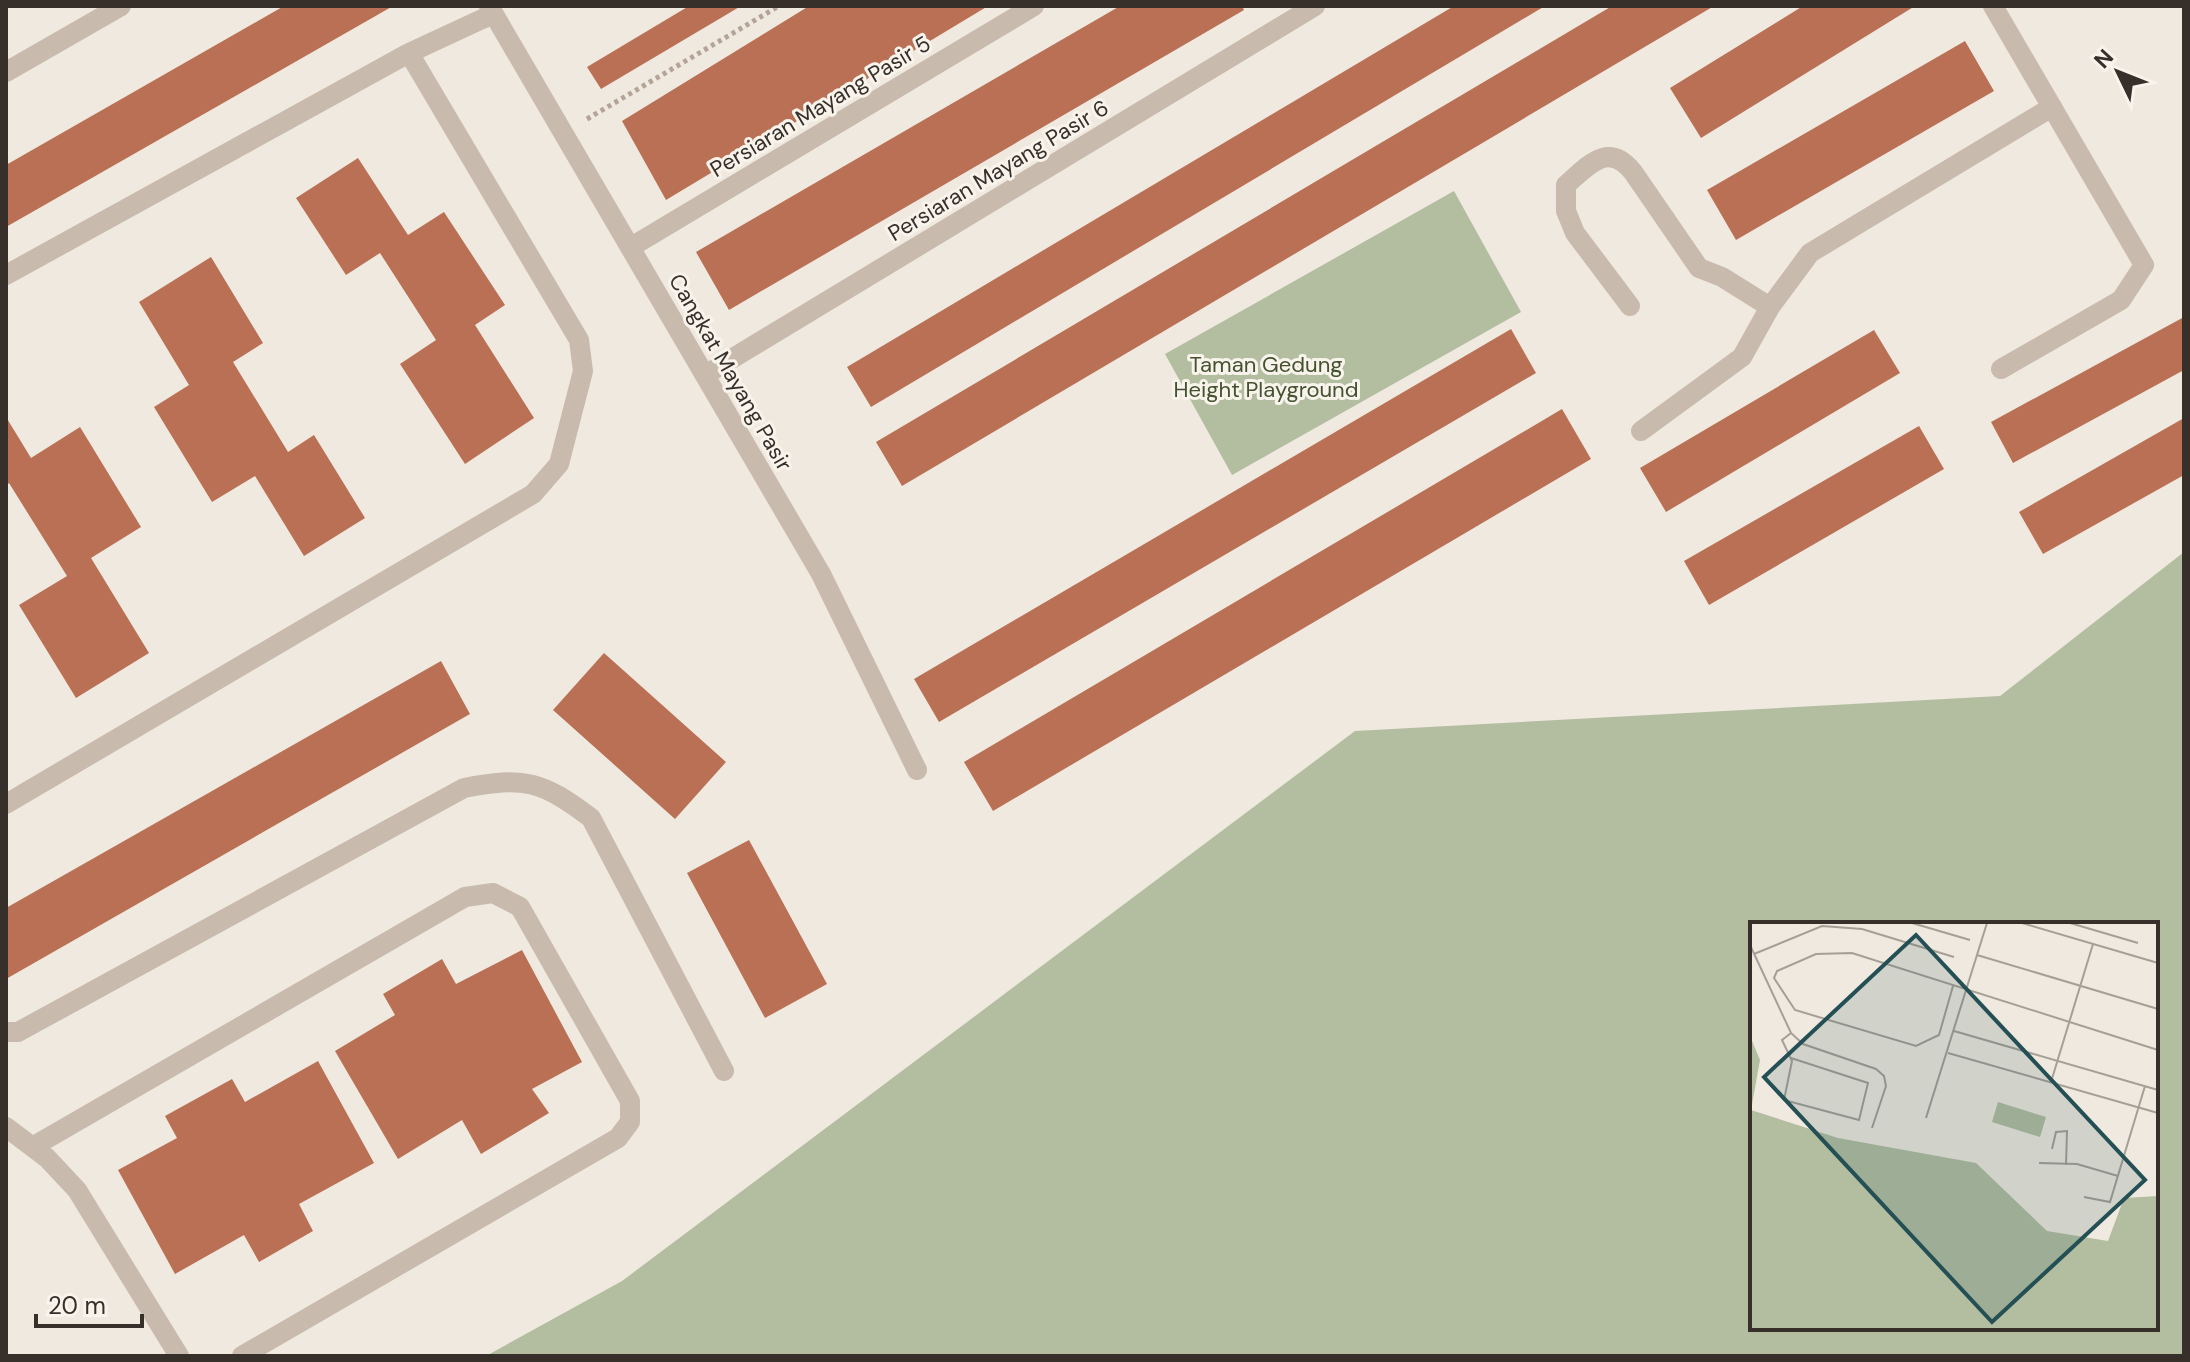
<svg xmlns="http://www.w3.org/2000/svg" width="2190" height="1362" viewBox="0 0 2190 1362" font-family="'DM Sans',sans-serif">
<rect width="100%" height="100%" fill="#f0e9df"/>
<path fill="#b3bea1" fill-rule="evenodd" d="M1454,191L1521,312L1232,475L1165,354Z
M2184,552V1356H486L622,1281L1355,731L2000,696ZM1752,924H2156V1328H1752Z"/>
<path fill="#ba7054" d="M284,6H393L6,227V165Z
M689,6H741L601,89L587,67Z
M809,6H988L666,200L622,121Z
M1120,6H1242L1244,10L729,310L696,252Z
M1454,6H1545L871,407L847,367Z
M1612,6H1714L902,486L876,442Z
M1803,6H1915L1701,138L1670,88Z
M1965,41L1994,91L1736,240L1707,190Z
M358,158L408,235L444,212L505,305L475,325L534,418L465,464L400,364L436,340L380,253L346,275L296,198Z
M211,257L263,343L233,362L288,452L314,435L365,518L304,556L255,476L212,502L154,407L189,385L139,302Z
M2184,317V370L2013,463L1991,422Z
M1511,329L1536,373L939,722L914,679Z
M1874,330L1900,373L1666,512L1640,468Z
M1562,409L1591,459L993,811L964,762Z
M6,417L31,458L80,427L141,527L91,558L149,653L76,698L19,605L67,576L9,483L6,486Z
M2184,418V475L2043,554L2019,512Z
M1919,426L1944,469L1709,605L1684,561Z
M604,653L726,762L675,819L553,710Z
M441,661L470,714L6,979V908Z
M749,840L827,984L765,1018L687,873Z
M522,950L582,1062L532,1089L549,1113L481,1154L462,1120L398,1159L335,1051L395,1015L383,994L442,959L456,984Z
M318,1061L374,1163L299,1204L313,1231L259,1262L244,1235L175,1274L118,1170L177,1138L165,1116L232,1079L245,1102Z"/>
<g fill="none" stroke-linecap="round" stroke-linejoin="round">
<path stroke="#b3a497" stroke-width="5" stroke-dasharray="4 4" stroke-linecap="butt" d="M587,119L779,6"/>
<path stroke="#c8baac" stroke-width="20" d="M6,275L409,53L493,14
M1630,306L1575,233L1566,211V185C1589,165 1608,141 1633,172L1699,268L1722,277L1770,307
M1641,431L1742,357L1770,307L1810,253L2052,107
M6,804L533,494L559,464L583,371L579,340L409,53
M6,1127L47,1158L77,1190L179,1356
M34,1146L465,897L493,893L520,907L630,1101V1122L618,1138L242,1356"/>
<path stroke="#c8baac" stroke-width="20" d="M489,6L821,574L917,770
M1993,6L2144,265L2121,300L2001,369
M6,72L121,6
M631,247L1034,6
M705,375L1315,6
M6,1032H18L464,788C524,776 542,781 591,818L724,1071"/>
</g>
<g text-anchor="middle" stroke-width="6" stroke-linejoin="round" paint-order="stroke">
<g font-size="22" fill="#362f2a" stroke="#f8f3eb">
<text transform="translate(820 106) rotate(-31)" y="8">Persiaran Mayang Pasir 5</text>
<text transform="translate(998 170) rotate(-31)" y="8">Persiaran Mayang Pasir 6</text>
<text transform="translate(731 372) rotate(60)" y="8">Cangkat Mayang Pasir</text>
</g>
<g font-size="22" fill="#455231" stroke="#f8f3eb">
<text x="1266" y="372">Taman Gedung<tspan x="1266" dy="25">Height Playground</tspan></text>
</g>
</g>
<g transform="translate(1750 922)">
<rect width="408" height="408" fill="#f0e9df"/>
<path d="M0,114L10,138L1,188L88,216L226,241L297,309L358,319L374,276L408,274V407H0ZM248,180L296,195L290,215L242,200Z" fill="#b3bea1"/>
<path fill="none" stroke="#a69f97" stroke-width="2" d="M162,1L220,18M272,1L408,41M320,1L388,21M0,23L41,111L53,122L126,147L134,154L136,164L122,206M4,32L72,4L112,7L204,35M227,33L408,87M203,64L189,113L166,124L45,88L24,56L27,49L66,32L102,31L408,128M204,109L408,168M41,111L32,118L42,139L34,178L109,198L118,161L41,136M198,131L408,191M301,160L343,22M176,196L237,1M302,227L306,210L317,209L316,243M289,241L327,242L368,254M334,275L360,280L395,164"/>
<path fill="#244f54" fill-opacity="0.15" stroke="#244f54" stroke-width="4" d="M166,13L395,258L242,400L14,155Z"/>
<rect width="408" height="408" fill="none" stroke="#362f2a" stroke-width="4"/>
</g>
<rect width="2190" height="1362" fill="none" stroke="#362f2a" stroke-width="16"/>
<g transform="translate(2118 72) rotate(313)" stroke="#f8f3eb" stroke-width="6" paint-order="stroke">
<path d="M0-6L14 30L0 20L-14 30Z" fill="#362f2a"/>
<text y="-12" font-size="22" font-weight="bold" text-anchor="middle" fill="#362f2a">N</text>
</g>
<path d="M36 1314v12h106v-12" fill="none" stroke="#362f2a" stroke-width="4"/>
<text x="48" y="1314" font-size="24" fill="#362f2a" stroke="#f8f3eb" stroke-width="6" paint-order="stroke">20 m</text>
</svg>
